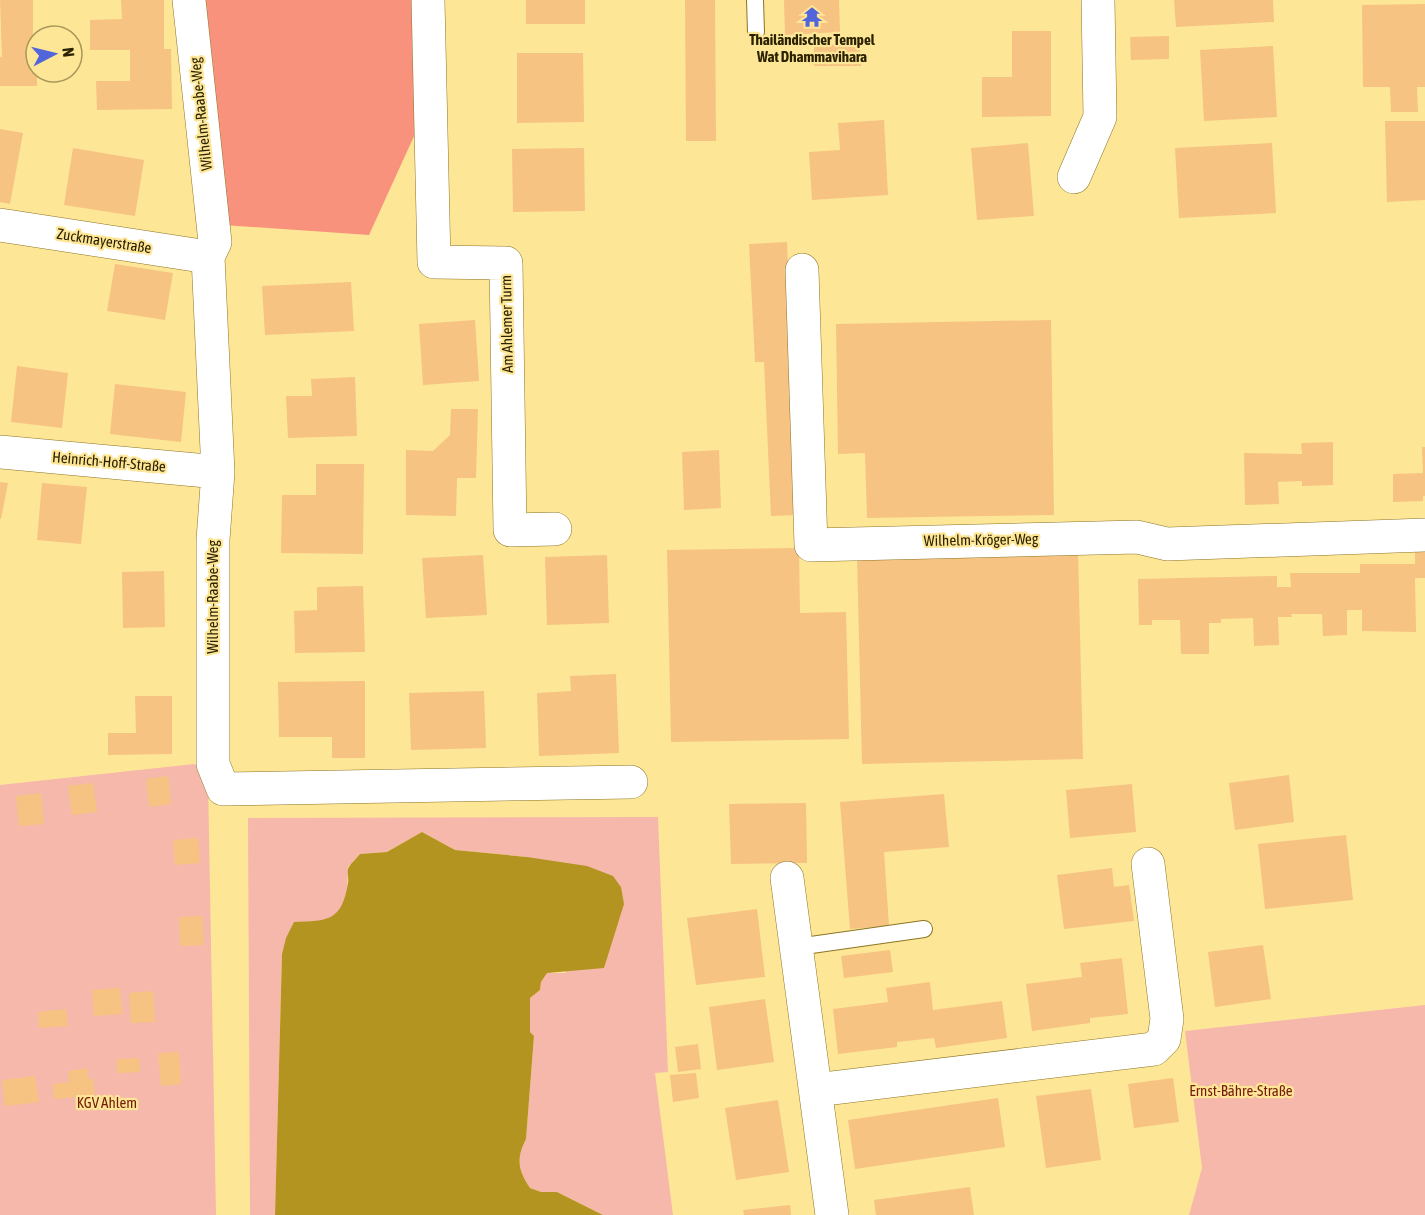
<svg xmlns="http://www.w3.org/2000/svg" width="1425" height="1215" viewBox="0 0 1425 1215" font-family="'Asap Condensed',sans-serif">
<rect width="100%" height="100%" fill="#fee697"/>
<path fill="#f6b8ab" d="M194,764L202,768L208,780L216,1215H0V785Z
M658,817L668,1072L655,1073L673,1215H603L557,1192H541L530,1188C518,1170 516,1159 526,1139L534,1037L530,1032V998L540,990L541,982L547,973H566L527,857L455,850L422,832L387,852L360,854L348,867L347,892L343,905L335,916L325,921L315,922L282,954L275,1215H250L248,818Z
M1425,1005V1215H1189L1202,1168L1185,1031Z"/>
<path fill="#f9927d" d="M203,0H415V134L369,235L223,225Z"/>
<path fill="#b39421" d="M422,832L455,850L527,857L587,866L613,876L621,887L624,904L604,968L547,973L541,982L540,990L530,998V1032L534,1036L526,1139C516,1159 518,1170 530,1188L541,1192H557L603,1215H275L282,954L286,938L294,922C328,921 342,921 348,883C349,879 347,873 348,869C350,864 357,858 360,854L387,852Z"/>
<path fill="#f6c382" d="M0,0H33V35H36L37,86H0V57H2Z
M121,0H164V49H171L172,109L97,110L96,81H130V50H90V20L122,19Z
M526,0H585V24H526Z
M685,0H715L716,141H686Z
M784,0H839L840,32L785,35Z
M1174,0H1273L1274,22L1176,27Z
M1425,4V87H1417L1418,112H1391L1390,87H1363L1362,5Z
M1012,31H1051V116L982,117V77H1012Z
M1169,36V59L1131,60L1130,37Z
M860,44L861,66H814V45Z
M1273,46L1277,117L1204,121L1200,50Z
M517,53H583L584,122L517,123Z
M884,120L888,195L812,200L809,152L840,150L838,123Z
M1385,121H1425V200L1387,202Z
M0,129L23,133L10,204L0,202Z
M1028,143L1034,216L977,220L971,148Z
M1272,143L1276,213L1179,218L1175,148Z
M73,148L144,160L135,216L64,205Z
M584,148L585,211L513,212L512,149Z
M787,242L798,515L771,516L764,362H755L749,244Z
M115,264L173,273L165,320L107,311Z
M351,282L354,331L265,335L262,286Z
M475,320L479,381L423,385L419,324Z
M1051,320L1054,515L867,518L865,453L838,454L836,324Z
M17,366L68,373L62,428L11,422Z
M355,377L357,436L288,438L286,396H312L311,379Z
M115,384L186,392L181,442L110,434Z
M451,409H478L476,478H457L456,516L406,515V450L433,451L450,435Z
M1333,442V485L1302,486V481L1278,482L1279,504L1245,505L1244,453L1302,454L1301,443Z
M1422,447H1425V496H1423V501L1393,502V474L1423,473Z
M719,450L721,508L684,510L682,452Z
M316,464H364L363,554L281,553L282,495H316Z
M0,482L8,483L1,519H0Z
M42,483L87,487L81,544L37,540Z
M799,548L800,613L846,612L849,739L671,742L667,550Z
M1078,551L1083,759L862,764L857,556Z
M1415,552H1425V578H1415L1416,632L1362,631V610H1347V635L1323,636L1322,614H1291L1292,617H1278L1279,645L1254,646L1253,618L1221,619V623H1209V654H1181L1180,620H1152V625H1139L1138,579L1277,576V587H1291L1290,573H1360V564H1415Z
M483,555L487,615L426,618L422,558Z
M607,555L609,623L547,625L545,557Z
M164,571L165,627L123,628L122,572Z
M363,586L365,652L295,653L294,611L317,610V587Z
M616,674L619,753L539,756L537,693L571,691L570,676Z
M365,681V758H332V737H279L278,682Z
M484,691L486,748L411,750L409,693Z
M135,696H172V754L108,755V733H136Z
M1289,775L1294,822L1235,830L1229,783Z
M168,776L171,804L149,807L146,779Z
M93,783L97,812L72,815L68,786Z
M1132,784L1136,832L1070,838L1066,790Z
M41,793L44,824L19,826L16,796Z
M944,794L949,847L884,852L889,926L850,929L840,802Z
M806,803L807,863L731,864L729,804Z
M1346,835L1353,900L1265,909L1258,844Z
M198,838L200,863L175,865L173,840Z
M1112,868L1114,887L1129,885L1134,921L1064,929L1057,875Z
M757,909L765,977L696,985L687,918Z
M202,916L204,945L180,946L179,917Z
M1263,945L1271,999L1215,1007L1208,952Z
M890,950L893,972L844,978L841,956Z
M1122,958L1128,1014L1090,1018V1023L1032,1031L1026,984L1082,977L1080,963Z
M930,982L933,1010L1002,1001L1007,1038L936,1048L934,1038L897,1042V1047L838,1054L833,1009L888,1002L886,988Z
M120,988L122,1014L94,1016L92,990Z
M153,991L155,1022L131,1023L129,993Z
M765,999L774,1062L717,1070L709,1007Z
M66,1009L68,1026L39,1028L38,1012Z
M698,1044L701,1069L678,1072L675,1047Z
M179,1052L181,1084L161,1086L158,1053Z
M139,1058L140,1072L117,1073V1059Z
M87,1068L88,1079L93,1078L95,1095L54,1099L53,1084L69,1082L68,1071Z
M696,1073L699,1098L673,1102L670,1075Z
M35,1076L39,1102L5,1106L2,1080Z
M1173,1078L1179,1122L1134,1128L1128,1084Z
M1091,1089L1101,1160L1046,1168L1036,1096Z
M998,1098L1005,1147L855,1169L848,1120Z
M778,1100L789,1172L736,1180L725,1108Z
M970,1187L974,1215H876L874,1200Z
M790,1205L791,1215H744L743,1210Z"/>
<g fill="none" stroke-linecap="round" stroke-linejoin="round">
<g stroke="#8c7524" stroke-width="18">
<path id="service" d="M755,0L756,32
M797,947L924,929"/>
</g>
<g stroke="#8c7524" stroke-width="34">
<path id="minor" d="M189,0L215,242L208,257L218,472L213,540V764L223,789L631,782
M428,0L434,262L506,263L510,530L555,529
M1074,177L1100,117L1098,0
M0,225L208,257
M802,270L811,545L1137,537L1167,544L1425,535
M0,452L218,472
M787,878L832,1215
M816,1090L1154,1049L1164,1039L1167,1019L1148,864"/>
</g>
<use href="#service" stroke="#fff" stroke-width="16"/>
<use href="#minor" stroke="#fff" stroke-width="33"/>
</g>
<defs>
<g id="temple-bare" transform="scale(1.62)"><path d="M0-6L5-2H3V0L6.5 2.5H4V6H1.5V3h-3V6H-4V2.5H-6.5L-3 0V-2H-5Z" fill="#5365db" stroke="#fee697" stroke-width="2.5" paint-order="stroke"/></g>
</defs>
<g fill-rule="evenodd">
<use href="#temple-bare" x="812" y="17"/>
</g>
<g text-anchor="middle" stroke-width="4.5" stroke-linejoin="round" paint-order="stroke">
<g font-size="15" font-weight="bold" fill="#2b2201" stroke="#fee697">
<text x="812" y="45">Thailändischer Tempel<tspan x="812" dy="17">Wat Dhammavihara</tspan></text>
</g>
<g font-size="15" fill="#2b2201" stroke="#fee697">
<text transform="translate(201 114) rotate(-96)" y="5">Wilhelm-Raabe-Weg</text>
<text transform="translate(104 241) rotate(9)" y="5">Zuckmayerstraße</text>
<text transform="translate(507 324) rotate(-91)" y="5">Am Ahlemer Turm</text>
<text transform="translate(109 462) rotate(5)" y="5">Heinrich-Hoff-Straße</text>
<text transform="translate(981 540) rotate(-1)" y="5">Wilhelm-Kröger-Weg</text>
<text transform="translate(213 597) rotate(-90)" y="5">Wilhelm-Raabe-Weg</text>
</g>
<g font-size="15" fill="#741a09" stroke="#fee697">
<text x="1241" y="1096">Ernst-Bähre-Straße</text>
<text x="107" y="1108">KGV Ahlem</text>
</g>
</g>
<g transform="translate(54 54) rotate(83)"><circle r="28" fill="#fee697" stroke="#aa985b" stroke-width="1.5"/>
<path d="M0-4.5L10 22L0 15L-10 22Z" fill="#5365db"/>
<text y="-9" font-size="16" font-weight="bold" text-anchor="middle" fill="#2b2201">N</text>
</g>
</svg>
